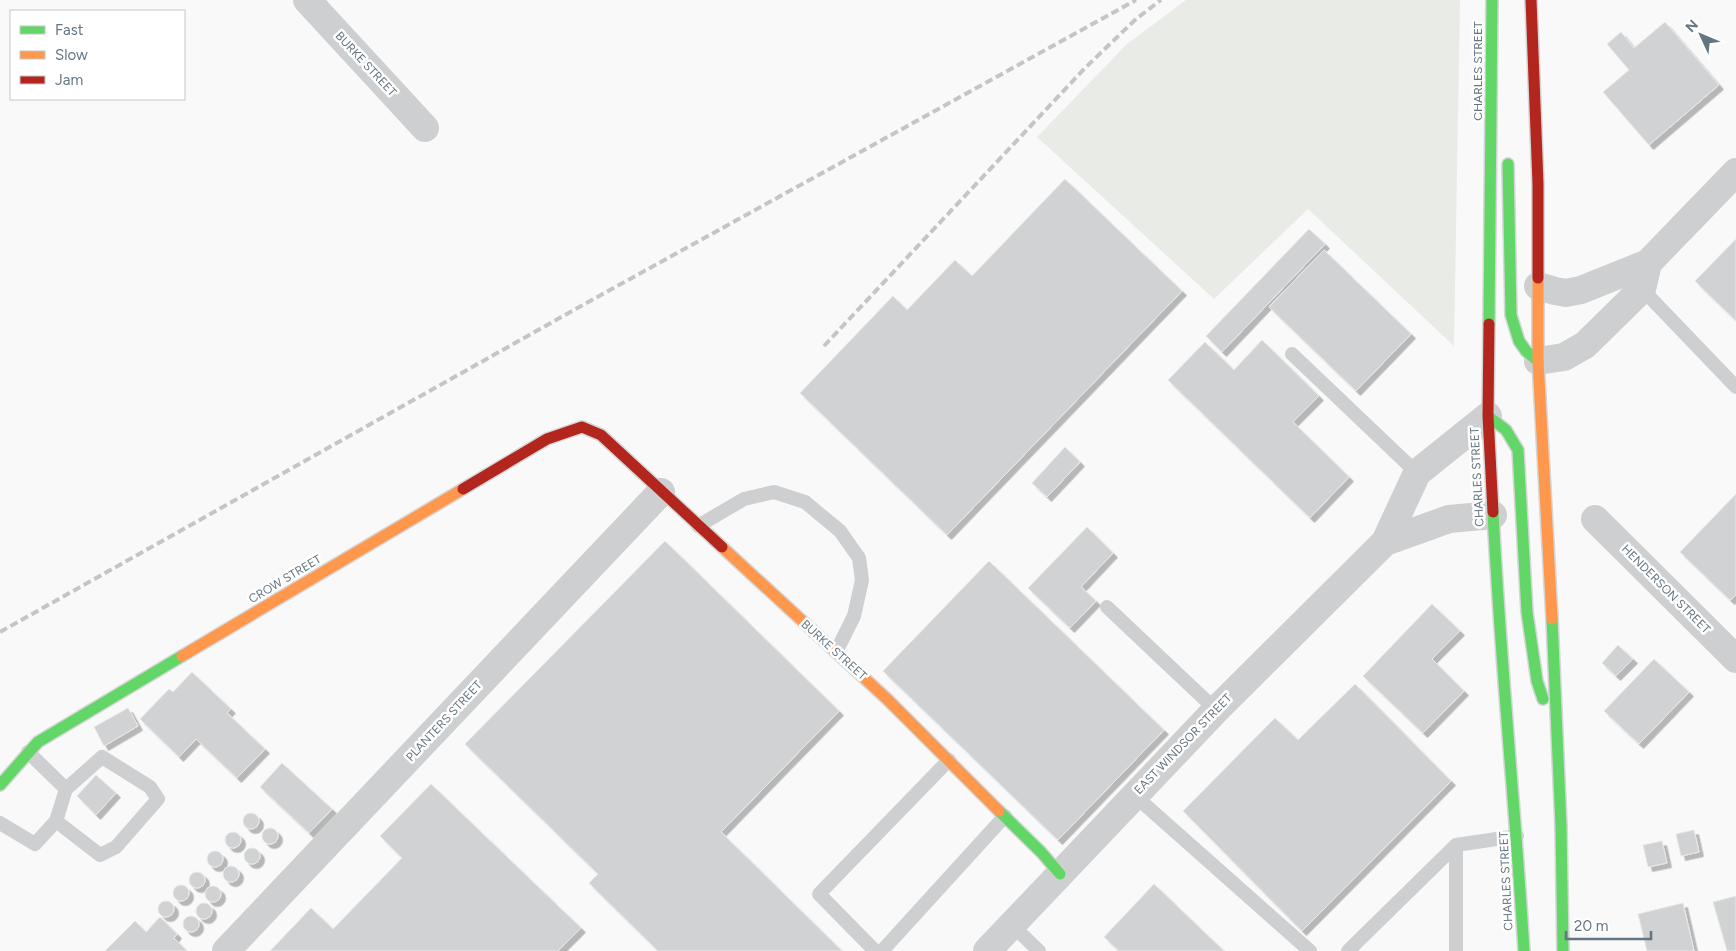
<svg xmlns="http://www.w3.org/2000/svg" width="1736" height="951" viewBox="0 0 1736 951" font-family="Figtree,sans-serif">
<defs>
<filter id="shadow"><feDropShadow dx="4.5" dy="4.5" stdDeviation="0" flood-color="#0004"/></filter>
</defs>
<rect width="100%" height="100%" fill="#f9f9f9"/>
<path fill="#e8ebe6" d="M1186,0H1460L1454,346L1308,209L1214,299L1037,137L1127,44Z"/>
<path fill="#d0d2d3" stroke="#e8e8e8" filter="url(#shadow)" d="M1665,22L1719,85L1649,145L1603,92L1629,70L1607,44L1621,32L1634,48Z
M1065,179L1182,291L947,535L800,393L893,296L907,310L955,260L972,276Z
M1309,229L1325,244L1222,352L1206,336Z
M1736,239V321L1695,281Z
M1324,250L1411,334L1356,391L1269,307Z
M1262,340L1319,396L1293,422L1349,477L1310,518L1168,380L1205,342L1234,370Z
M1065,447L1080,462L1047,497L1032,483Z
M1736,494V595L1730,600L1680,552Z
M1087,527L1113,553L1081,587L1096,601L1070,628L1028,588Z
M665,541L839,711L721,832L842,951H658L589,883L598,874L465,744Z
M989,561L1164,730L1058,840L883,671Z
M1432,604L1460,631L1432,659L1464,691L1423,733L1363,676Z
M1618,645L1633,659L1616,676L1602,663Z
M1654,659L1689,692L1639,744L1604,711Z
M192,672L231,709L227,713L265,749L237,778L196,739L179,757L140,719L169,689L173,692Z
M1355,684L1451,781L1302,931L1183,811L1275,718L1298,740Z
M128,708L138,726L104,746L94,727Z
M282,763L332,809L309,833L260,787Z
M96,775L116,793L96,815L77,796Z
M431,784L581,928L558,951H270L311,908L333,929L402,858L380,836Z
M243 821a8 8 0 1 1 16 0a8 8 0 1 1-16 0Z
M262 836a8 8 0 1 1 16 0a8 8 0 1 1-16 0Z
M1694,830L1699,852L1681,856L1676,834Z
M225 840a8 8 0 1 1 16 0a8 8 0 1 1-16 0Z
M1662,841L1667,863L1648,867L1643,845Z
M244 856a8 8 0 1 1 16 0a8 8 0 1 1-16 0Z
M207 859a8 8 0 1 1 16 0a8 8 0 1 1-16 0Z
M223 874a8 8 0 1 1 16 0a8 8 0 1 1-16 0Z
M189 880a8 8 0 1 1 16 0a8 8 0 1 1-16 0Z
M1154,884L1224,951H1119L1104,937Z
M173 893a8 8 0 1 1 16 0a8 8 0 1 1-16 0Z
M205 894a8 8 0 1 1 16 0a8 8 0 1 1-16 0Z
M1736,896V951H1727L1713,902Z
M158 909a8 8 0 1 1 16 0a8 8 0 1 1-16 0Z
M1683,903L1694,951H1647L1638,914Z
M196 911a8 8 0 1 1 16 0a8 8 0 1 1-16 0Z
M183 924a8 8 0 1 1 16 0a8 8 0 1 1-16 0Z
M160,917L177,934L174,938L187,951H105L135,921L146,932Z"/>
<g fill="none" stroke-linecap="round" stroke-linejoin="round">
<g stroke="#d5d6d7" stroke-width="14">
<path id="fast" d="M1508,164L1511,315L1519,341L1526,351L1538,361
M1489,324L1492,0
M1488,416L1506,430L1518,450L1527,612L1537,681L1543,699
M1493,512C1500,658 1515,804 1524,951
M1552,619L1561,826L1563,951
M0,785L38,742L182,656
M999,811L1041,852L1060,874"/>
</g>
<g stroke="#d5d6d7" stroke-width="14">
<path id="slow" d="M1538,278V361L1552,619
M722,547L887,699L999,811
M182,656L463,489"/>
</g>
<g stroke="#d5d6d7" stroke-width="14">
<path id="jam" d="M1531,0L1538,184V278
M1489,324L1488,416L1493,512
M463,489L547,439L582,427L601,435L722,547"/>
</g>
<path stroke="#cecfd0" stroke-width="14" d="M1642,289L1736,387
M1292,354L1417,473
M698,526L744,499L774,492L805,502L840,531L859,558L862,580L854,616L836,652
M1107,607L1216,710
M1134,795L1310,951
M56,821L100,855L116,847L158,799L150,787L102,757L66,789
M0,823L35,844L56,821L66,789L28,752
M1012,925L1039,951
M875,951L819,894L949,760
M882,951L1005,816
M1348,951L1456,845
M1456,951V845L1517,836"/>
<path stroke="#cecfd0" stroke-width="28" d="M307,0L425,128
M1538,286L1555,291L1566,293L1581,290L1648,263L1736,172
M1538,361L1564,357L1585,345L1642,289L1648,263
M1595,519L1736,659
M1385,542L1449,519L1493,515
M226,951L661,492
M987,951L1216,710L1385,542L1417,473L1488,416"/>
<use href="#fast" stroke="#63d668" stroke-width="11"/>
<use href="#slow" stroke="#ff974d" stroke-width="11"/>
<use href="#jam" stroke="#b3261e" stroke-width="11"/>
<path stroke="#c3c5c6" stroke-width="4" stroke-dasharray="8 4" stroke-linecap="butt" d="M824,346L1085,68L1136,19L1161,0
M0,632L581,306L1136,0"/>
</g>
<g text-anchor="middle" stroke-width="5" stroke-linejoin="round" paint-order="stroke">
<g font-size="12" fill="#657683" stroke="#fff">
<text transform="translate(366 64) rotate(47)" y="4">BURKE STREET</text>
<text transform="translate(1478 71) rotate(-90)" y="4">CHARLES STREET</text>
<text transform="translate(1477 477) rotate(-93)" y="4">CHARLES STREET</text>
<text transform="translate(285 579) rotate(-31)" y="4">CROW STREET</text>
<text transform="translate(1666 589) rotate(45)" y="4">HENDERSON STREET</text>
<text transform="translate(834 650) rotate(42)" y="4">BURKE STREET</text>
<text transform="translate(444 721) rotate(-47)" y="4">PLANTERS STREET</text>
<text transform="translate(1183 744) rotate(-46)" y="4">EAST WINDSOR STREET</text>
<text transform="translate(1506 881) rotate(-93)" y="4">CHARLES STREET</text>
</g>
</g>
<rect x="10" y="10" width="175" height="90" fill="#ffffff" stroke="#c1c8cd"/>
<rect x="20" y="26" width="25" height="8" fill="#63d668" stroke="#c1c8cd"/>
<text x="55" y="35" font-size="15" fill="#657683">Fast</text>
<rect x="20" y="51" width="25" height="8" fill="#ff974d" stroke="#c1c8cd"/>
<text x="55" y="60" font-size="15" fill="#657683">Slow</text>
<rect x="20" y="76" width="25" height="8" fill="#b3261e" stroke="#c1c8cd"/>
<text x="55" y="85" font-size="15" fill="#657683">Jam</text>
<g transform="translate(1701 35) rotate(314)" stroke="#ffffff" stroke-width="4" paint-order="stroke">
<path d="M0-4L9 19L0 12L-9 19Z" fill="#657683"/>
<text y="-8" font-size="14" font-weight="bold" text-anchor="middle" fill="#657683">N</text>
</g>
<path d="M1566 931v8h85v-8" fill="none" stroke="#657683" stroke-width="2.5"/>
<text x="1574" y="931" font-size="15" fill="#657683" stroke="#ffffff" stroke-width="4" paint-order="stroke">20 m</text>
</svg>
